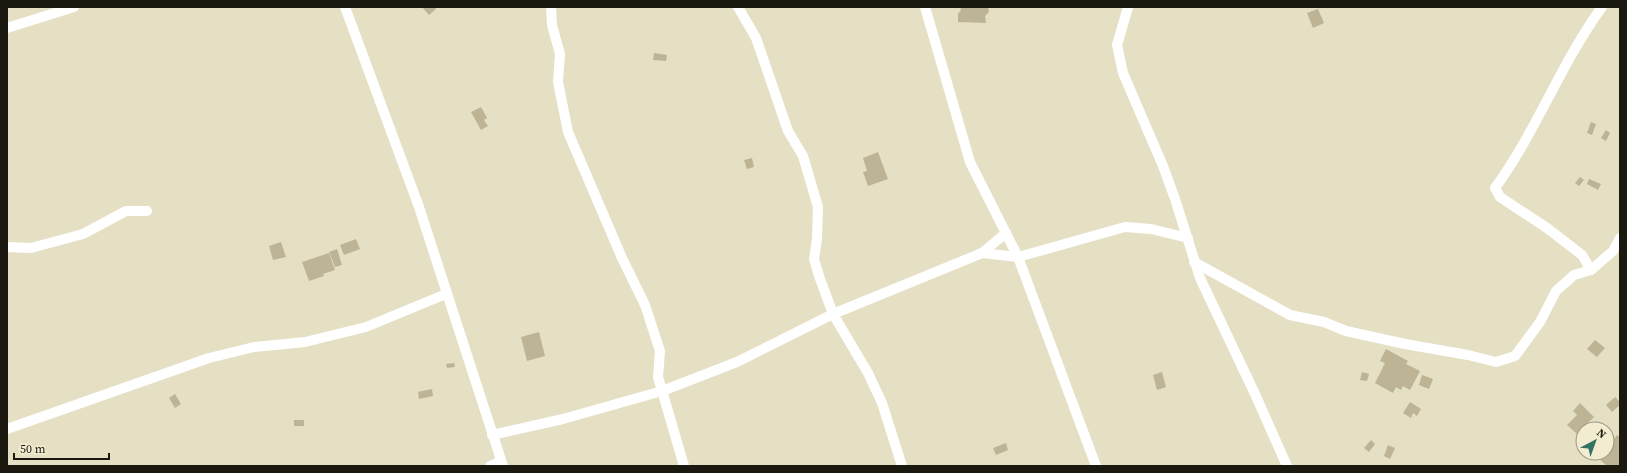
<svg xmlns="http://www.w3.org/2000/svg" width="1627" height="473" font-family="'Source Serif 4',serif">
	<rect width="100%" height="100%" fill="#e5dfc4"/>
	<g fill="#bcb494">
		<polygon points="422,7 434,7 436,9 429,15"/>
		<polygon points="960,7 988,7 989,12 985,16 986,23 958,22 958,14 961,10"/>
		<polygon points="1318,9 1324,23 1313,28 1307,13"/>
		<polygon points="654,53 667,55 666,61 653,60"/>
		<polygon points="481,107 487,118 484,120 488,126 481,130 471,112"/>
		<polygon points="1591,122 1596,124 1592,135 1587,133"/>
		<polygon points="1606,130 1610,133 1606,141 1601,138"/>
		<polygon points="878,152 888,179 868,186 863,172 867,171 863,158"/>
		<polygon points="752,158 754,167 747,169 744,160"/>
		<polygon points="1580,177 1584,180 1579,186 1575,183"/>
		<polygon points="1589,179 1601,184 1598,190 1587,184"/>
		<polygon points="356,239 360,249 344,255 340,245"/>
		<polygon points="281,242 286,257 273,260 269,246"/>
		<polygon points="337,249 342,265 335,267 329,252"/>
		<polygon points="329,253 335,270 323,274 324,276 309,281 302,262"/>
		<polygon points="539,332 545,356 527,361 521,337"/>
		<polygon points="1595,340 1605,348 1597,357 1587,349"/>
		<polygon points="1386,349 1408,361 1406,364 1420,371 1410,390 1403,386 1401,390 1396,387 1393,393 1375,383 1385,363 1380,361"/>
		<polygon points="454,363 455,367 447,368 446,364"/>
		<polygon points="1162,372 1166,387 1157,390 1153,375"/>
		<polygon points="1362,372 1369,374 1367,381 1360,380"/>
		<polygon points="1422,375 1433,379 1429,389 1419,385"/>
		<polygon points="432,389 433,396 419,399 418,392"/>
		<polygon points="175,394 181,404 175,408 169,398"/>
		<polygon points="1615,397 1620,402 1620,405 1612,412 1606,405"/>
		<polygon points="1410,402 1421,409 1417,416 1413,413 1411,418 1403,413"/>
		<polygon points="1580,403 1594,417 1577,434 1567,425 1577,415 1573,411"/>
		<rect x="294" y="420" width="10" height="6"/>
		<polygon points="1617,435 1620,437 1620,466 1607,466 1598,458 1602,453 1607,453 1607,448"/>
		<polygon points="1371,440 1375,444 1369,452 1364,448"/>
		<polygon points="1006,443 1008,450 996,455 993,448"/>
		<polygon points="1388,445 1395,448 1390,459 1384,456"/>
	</g>
	<g fill="none" stroke-linecap="round" stroke-linejoin="round">
		<g stroke="#fff" stroke-width="10">
			<polyline points="345,7 419,207 503,466"/>
			<polyline points="551,7 552,25 560,54 558,82 568,132 622,258 645,305 660,351 658,377 684,466"/>
			<polyline points="738,7 756,38 788,131 803,156 818,207 817,239 814,259 819,276 833,314 868,373 882,403 902,466"/>
			<polyline points="925,7 970,162 1018,257 1096,466"/>
			<polyline points="1128,7 1117,45 1123,73 1163,166 1175,199 1200,278 1255,394 1287,466"/>
			<polyline points="7,28 74,7"/>
			<polyline points="7,247 31,248 83,234 126,211 147,211"/>
			<polyline points="982,253 1006,233"/>
			<polyline points="1194,262 1290,315 1324,322 1346,331 1405,344 1468,355 1496,362 1515,356 1540,322 1556,291 1574,275 1591,270 1613,251 1620,238"/>
			<path d="M1591,270L1582,255L1547,228L1500,197L1495,188C1536,132 1561,63 1602,7"/>
			<polyline points="7,429 209,358 254,347 305,342 366,327 446,294"/>
			<polyline points="492,435 563,419 662,391 737,362 833,314 982,253 1018,257 1125,227 1151,229 1188,238"/>
			<polyline points="490,466 501,461"/>
		</g>
	</g>
	<rect width="1627" height="473" fill="none" stroke="#1a180f" stroke-width="16"/>
	<g transform="translate(1595 441) rotate(41)"><circle r="19" fill="#f2ecd1" stroke="#9c9783"/>
	<path d="M0-3L7 15L0 10L-7 15Z" fill="#347463"/>
	<text y="-6" font-size="11" font-weight="bold" text-anchor="middle" fill="#1a180f">N</text>
	</g>
	<path d="M14 453v6h95v-6" fill="none" stroke="#1a180f" stroke-width="2"/>
	<text x="20" y="453" font-size="12" fill="#1a180f" stroke="#f2ecd1" stroke-width="3" paint-order="stroke">50 m</text>
</svg>
